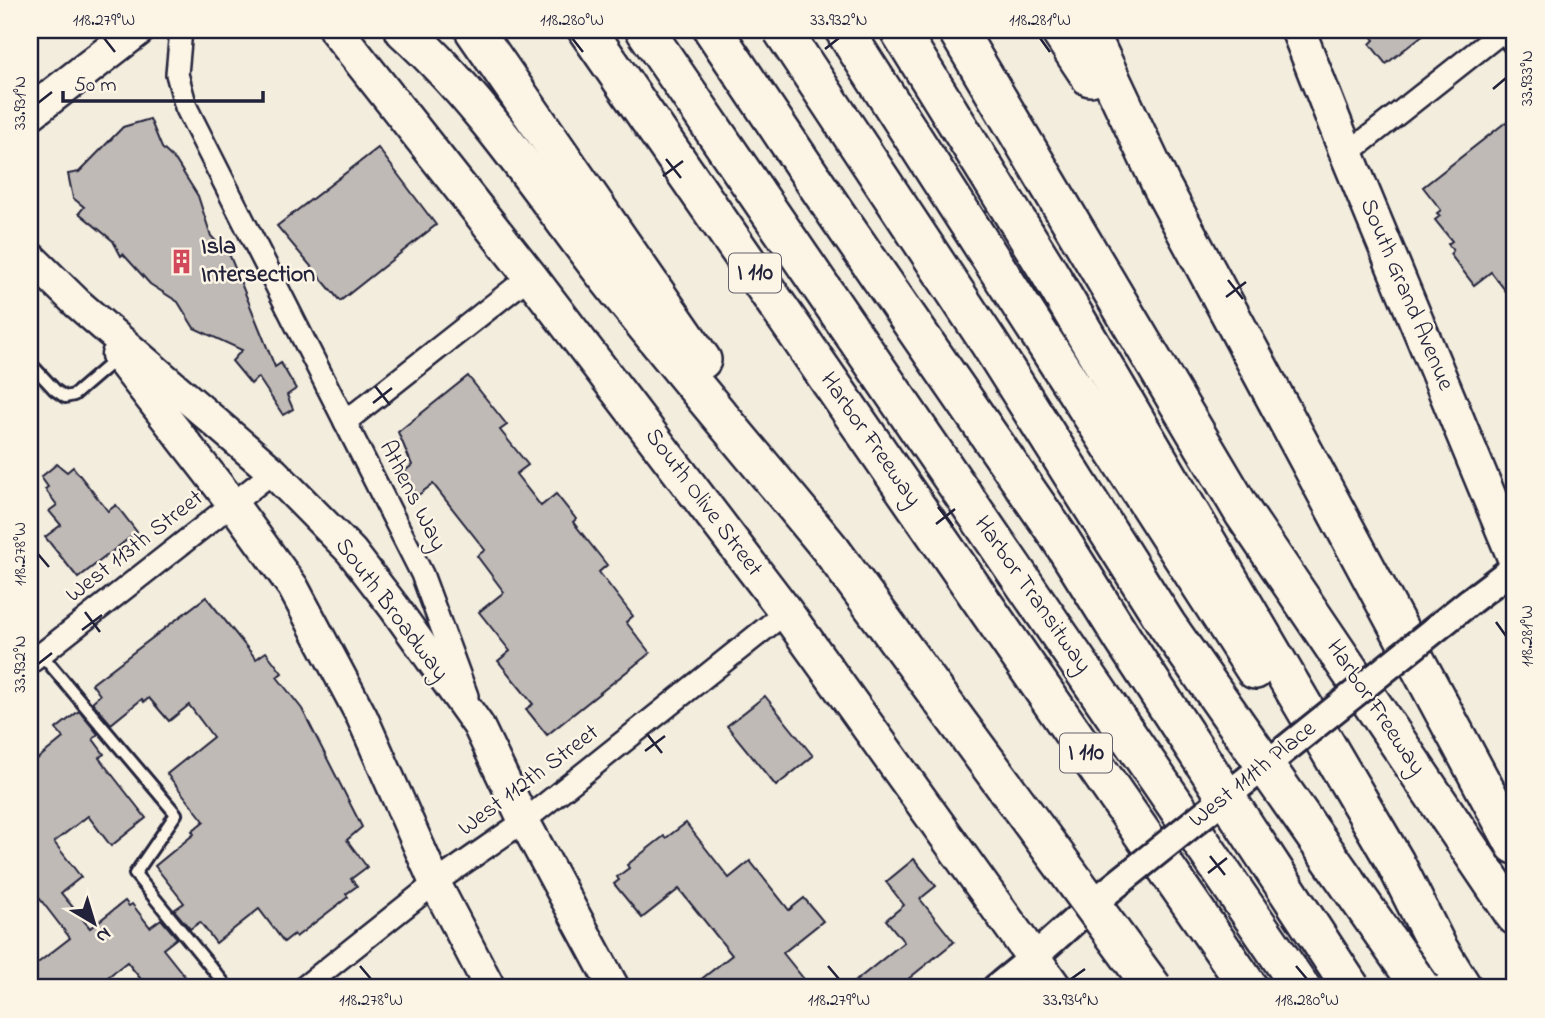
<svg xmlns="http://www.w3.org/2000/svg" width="1545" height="1018" font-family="'Indie Flower',sans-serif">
	<rect width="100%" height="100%" fill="#f3edde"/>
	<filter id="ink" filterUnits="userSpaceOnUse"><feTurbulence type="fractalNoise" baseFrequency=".0143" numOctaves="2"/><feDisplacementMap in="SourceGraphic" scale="14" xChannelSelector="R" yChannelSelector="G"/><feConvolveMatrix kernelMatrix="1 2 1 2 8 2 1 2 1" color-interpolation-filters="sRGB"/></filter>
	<g filter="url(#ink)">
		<g fill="#bfbab6" stroke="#22223b" stroke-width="2">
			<polygon points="1366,30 1429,30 1386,64 1370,44 1374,40"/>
			<polygon points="150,119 162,148 176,161 198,196 211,236 230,256 275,367 281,363 296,389 287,395 293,409 283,415 258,377 251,384 232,361 242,350 194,328 178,302 150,284 123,254 121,256 113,241 79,213 84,207 73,198 68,174 79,172 123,127"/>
			<polygon points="1506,122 1515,135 1515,303 1491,272 1474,285 1450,254 1453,251 1448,244 1452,241 1435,220 1440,216 1437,213 1441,210 1423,187"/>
			<polygon points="378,148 436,225 340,301 277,226"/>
			<polygon points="468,376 507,425 500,430 528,465 516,474 541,506 556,494 576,519 573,522 607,565 599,572 633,616 626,622 650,653 547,735 526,709 533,704 498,661 510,651 479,612 504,592 477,556 485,550 433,484 417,496 405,471 412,465 398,432"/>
			<polygon points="57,464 67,472 73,467 108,511 116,505 137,532 78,578 45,537 61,525 49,511 57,505 45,489 48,487 41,477"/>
			<polygon points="206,597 256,659 266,652 282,673 277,677 302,709 362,827 347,840 367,867 351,879 357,886 346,894 348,897 296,937 294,934 284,942 259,909 216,943 200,922 190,929 174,910 184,903 155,866 194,834 192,831 204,821 167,774 213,737 189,705 169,721 149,698 144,702 142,699 111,724 92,702 100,695 92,684"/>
			<polygon points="765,696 813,756 776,786 727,726"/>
			<polygon points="79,711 98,734 93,739 104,754 99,758 146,818 111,846 88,816 54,842 81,877 61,893 90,928 125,901 129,906 132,904 150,927 161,919 177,938 163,949 194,988 148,988 127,962 94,988 30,988 30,969 70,938 30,886 30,765 63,738 56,729"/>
			<polygon points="686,823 729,878 750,861 789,910 804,898 823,921 783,953 811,988 690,988 732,955 679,889 642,918 614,884 619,880 617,877 629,868 627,865 664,836 666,838"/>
			<polygon points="914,859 936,886 920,899 954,942 897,988 847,988 904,942 886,920 904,905 886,882"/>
		</g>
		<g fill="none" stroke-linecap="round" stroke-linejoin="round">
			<defs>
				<g id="service">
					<polyline points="1497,31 1515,54"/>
					<polyline points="30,363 55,390 65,397 74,395 118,357"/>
					<polyline points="41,654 176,814 135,874 228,988"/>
				</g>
				<g id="minor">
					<polyline points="181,30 177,74 186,107 422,574 467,696"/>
					<polyline points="1347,154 1504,30"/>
					<polyline points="345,422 530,276"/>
					<polyline points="30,663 273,472"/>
					<polyline points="303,988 435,883 524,821 786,612"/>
				</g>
				<g id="tertiary">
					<polyline points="1469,602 1515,567"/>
					<polyline points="996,988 1034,957 1102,896"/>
				</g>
				<g id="secondary">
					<polyline points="30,257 77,303 273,472 351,551 394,607 478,725 524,821 614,988"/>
					<polyline points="117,355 232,503 293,587 362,717 435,883 490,988"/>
				</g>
				<g id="primary">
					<polyline points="336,30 530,276 786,612 1055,988"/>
					<polyline points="1298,30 1347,154 1515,559"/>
					<polyline points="30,113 137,30"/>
				</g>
				<g id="motorway">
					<path d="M404,30C482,101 539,189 603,272C677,367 756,458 832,551"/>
					<polyline points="474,30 702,360"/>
					<polyline points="587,30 1249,988"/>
					<polyline points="645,30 1301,988"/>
					<polyline points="713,30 835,212 1059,537"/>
					<polyline points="844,30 1255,670"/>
					<polyline points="899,30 1047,269 1395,862 1437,946 1463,988"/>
					<polyline points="957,30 1244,514 1515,916"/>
					<polyline points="1059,30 1090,77"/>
					<polyline points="1088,30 1162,187 1515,845"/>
				</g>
			</defs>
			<use href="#service" stroke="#22223b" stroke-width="16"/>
			<use href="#minor" stroke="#22223b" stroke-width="26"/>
			<use href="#tertiary" stroke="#22223b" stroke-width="32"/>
			<use href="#secondary" stroke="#22223b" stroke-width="35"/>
			<use href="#primary" stroke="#22223b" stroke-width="38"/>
			<use href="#motorway" stroke="#22223b" stroke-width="42"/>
			<use href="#service" stroke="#fcf5e5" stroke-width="10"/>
			<use href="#minor" stroke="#fcf5e5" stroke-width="21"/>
			<use href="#tertiary" stroke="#fcf5e5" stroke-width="26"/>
			<use href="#secondary" stroke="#fcf5e5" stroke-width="30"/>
			<use href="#primary" stroke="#fcf5e5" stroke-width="33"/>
			<use href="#motorway" stroke="#fcf5e5" stroke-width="37"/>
			<defs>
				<polyline id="tertiary-bridge" points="1102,896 1469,602"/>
				<g id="motorway-bridge">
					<polyline points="782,30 989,343 1167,625 1421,988"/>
					<polyline points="1059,537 1123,639 1351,988"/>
					<polyline points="832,551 1153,988"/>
				</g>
			</defs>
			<use href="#tertiary-bridge" stroke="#22223b" stroke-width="32" stroke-linecap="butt"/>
			<use href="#motorway-bridge" stroke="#22223b" stroke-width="42" stroke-linecap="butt"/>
			<use href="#tertiary-bridge" stroke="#fcf5e5" stroke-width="26"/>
			<use href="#motorway-bridge" stroke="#fcf5e5" stroke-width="37"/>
		</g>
	</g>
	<path fill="none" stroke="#22223b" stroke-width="2.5" d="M104,38L115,52M572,38L583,52M1040,38L1050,52M825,49L839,38M1493,89L1506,78M38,103L52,92M666,159L681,178M663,176L683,161M1228,280L1243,299M1226,297L1246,282M375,386L390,405M373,403L392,388M938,507L953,526M936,524L955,509M38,554L49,567M85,612L100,632M1496,622L1506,636M82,630L102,615M38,664L52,653M647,734L662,753M645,751L665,736M1210,856L1225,875M1208,873L1227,858M360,966L371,979M828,966L839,979M1296,966L1307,979M1071,979L1085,969"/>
	<defs>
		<symbol id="building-bare" viewBox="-9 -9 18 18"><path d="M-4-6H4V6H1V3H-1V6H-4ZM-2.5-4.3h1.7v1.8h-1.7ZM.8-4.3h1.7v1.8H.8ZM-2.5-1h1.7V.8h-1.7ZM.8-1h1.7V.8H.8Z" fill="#d1495b" stroke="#fcf5e5" stroke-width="2.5" paint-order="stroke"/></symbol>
	</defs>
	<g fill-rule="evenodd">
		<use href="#building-bare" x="164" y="244" width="35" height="35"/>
	</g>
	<g text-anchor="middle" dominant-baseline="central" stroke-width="5" stroke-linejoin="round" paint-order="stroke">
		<g fill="#fcf5e5" stroke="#63616e" stroke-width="2">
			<rect x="729" y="253.5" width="52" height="39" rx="5"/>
			<rect x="1060" y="733.5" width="52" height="39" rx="5"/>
		</g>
		<g font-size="23" font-weight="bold" fill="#22223b">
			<text x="755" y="273">I 110</text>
			<text x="1086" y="753">I 110</text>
		</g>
		<g font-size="24" font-weight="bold" fill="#22223b" stroke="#fcf5e5" text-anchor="start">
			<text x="201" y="247">Isla<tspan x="201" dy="28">Intersection</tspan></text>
		</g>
		<g font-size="24" fill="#22223b" stroke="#fcf5e5">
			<text transform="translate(1406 295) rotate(67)">South Grand Avenue</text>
			<text transform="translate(870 440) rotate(55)">Harbor Freeway</text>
			<text transform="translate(412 496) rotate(63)">Athens Way</text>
			<text transform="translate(703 503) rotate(53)">South Olive Street</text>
			<text transform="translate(135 547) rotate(-38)">West 113th Street</text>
			<text transform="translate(1032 595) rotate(55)">Harbor Transitway</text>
			<text transform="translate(391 610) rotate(53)">South Broadway</text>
			<text transform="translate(1375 708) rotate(56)">Harbor Freeway</text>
			<text transform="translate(1253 775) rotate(-39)">West 111th Place</text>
			<text transform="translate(529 781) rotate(-37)">West 112th Street</text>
		</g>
	</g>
	<rect width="1545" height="1018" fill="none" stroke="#fcf5e5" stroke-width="77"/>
	<g transform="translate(94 923) rotate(142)" stroke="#fcf5e5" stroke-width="5" paint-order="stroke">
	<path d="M0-5L12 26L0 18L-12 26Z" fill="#22223b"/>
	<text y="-10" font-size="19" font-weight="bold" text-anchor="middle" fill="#22223b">N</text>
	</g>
	<path d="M63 91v10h200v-10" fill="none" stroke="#22223b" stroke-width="3.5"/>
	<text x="74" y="91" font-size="21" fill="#22223b" stroke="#fcf5e5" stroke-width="5" paint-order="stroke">50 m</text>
	<rect x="38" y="38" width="1468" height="941" fill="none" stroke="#22223b" stroke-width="2.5"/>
	<g font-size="18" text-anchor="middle" fill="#22223b">
		<text x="104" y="25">118.279°W</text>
		<text x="572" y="25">118.280°W</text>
		<text x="839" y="25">33.932°N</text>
		<text x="1040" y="25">118.281°W</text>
		<text transform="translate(1526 78) rotate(-90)" y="6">33.933°N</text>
		<text transform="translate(19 103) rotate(-90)" y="6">33.931°N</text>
		<text transform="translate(19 554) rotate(-90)" y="6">118.278°W</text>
		<text transform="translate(1526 636) rotate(-90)" y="6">118.281°W</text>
		<text transform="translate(19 664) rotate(-90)" y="6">33.932°N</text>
		<text x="371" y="1005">118.278°W</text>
		<text x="839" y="1005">118.279°W</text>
		<text x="1071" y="1005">33.934°N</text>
		<text x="1307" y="1005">118.280°W</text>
	</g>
</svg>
